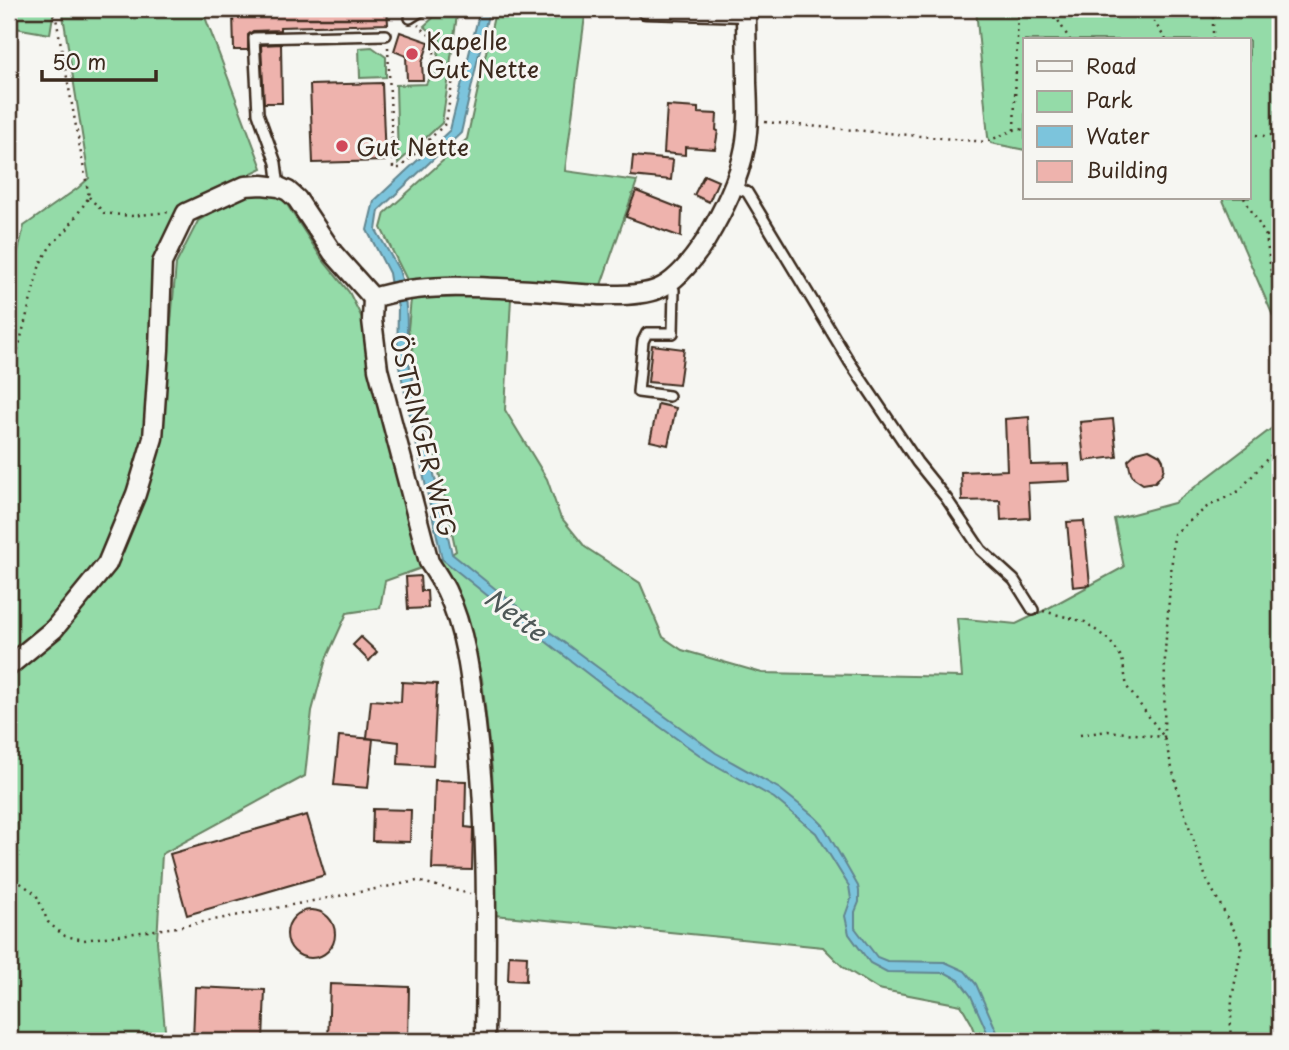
<svg xmlns="http://www.w3.org/2000/svg" width="1289" height="1050" font-family="'Playpen Sans',sans-serif">
	<rect width="100%" height="100%" fill="#f6f6f2"/>
	<filter id="ink" filterUnits="userSpaceOnUse"><feTurbulence type="fractalNoise" baseFrequency=".0143" numOctaves="2"/><feDisplacementMap in="SourceGraphic" scale="14" xChannelSelector="R" yChannelSelector="G"/><feConvolveMatrix kernelMatrix="1 2 1 2 8 2 1 2 1" color-interpolation-filters="sRGB"/></filter>
	<g filter="url(#ink)">
		<g fill="#94dba8" stroke="#688263" stroke-width="2">
			<polygon points="9,9 54,9 50,34 9,27"/>
			<polygon points="62,9 202,9 262,168 180,208 153,260 145,436 129,492 100,563 48,625 9,657 9,290 24,226 78,188 89,178"/>
			<polygon points="976,9 1280,9 1280,332 1222,198 1249,198 1249,40 1025,40 1025,150 991,143 988,137"/>
			<polygon points="457,15 450,65 437,63 440,39 424,26 434,17"/>
			<polygon points="494,16 585,16 565,171 637,181 601,285 490,280 407,280 381,228 385,213 467,139"/>
			<polygon points="372,47 386,57 386,77 360,78 359,48"/>
			<polygon points="432,72 449,76 442,123 398,163 396,85 426,84"/>
			<polygon points="260,194 276,196 284,200 322,259 349,292 363,320 373,367 424,567 385,581 380,608 347,613 326,659 312,711 305,776 162,854 157,941 166,1041 9,1041 9,676 62,632 161,441 176,264 198,221 242,195"/>
			<polygon points="487,296 511,298 505,410 547,479 560,516 585,547 640,583 663,637 682,650 762,673 962,677 957,618 1016,624 1043,611 1124,567 1114,519 1174,503 1280,422 1280,1041 979,1041 972,1024 961,1005 878,989 843,967 823,947 494,915 496,853 492,770 482,679 467,618 433,561 447,557 456,551 408,329 411,299"/>
		</g>
		<g fill="#7cc4dc" stroke="#628690" stroke-width="2">
			<polygon points="480,10 489,10 461,133 379,210 376,230 399,270 403,283 391,286 389,273 367,230 374,201 450,130"/>
			<path d="M404,296C409,313 406,335 407,354L452,554L543,627L634,694L716,753L780,789L815,817L823,825L858,886L859,891V902L855,912V928L877,957L887,961L945,962L965,971L976,984L1001,1041H991L971,996L959,980L946,973L887,972L870,963L849,934L845,916L851,899L849,886L816,833L774,798L708,761L614,694L519,621L442,559L397,357L398,307L395,297Z"/>
		</g>
		<g fill="#eeb3ad" stroke="#3b2a1e" stroke-width="2">
			<polygon points="264,9 387,9 388,24 280,27 280,30 253,31 248,35 248,50 234,50 233,13 264,12"/>
			<polygon points="400,32 429,42 422,63 423,80 407,80 406,56 394,51"/>
			<polygon points="281,44 282,103 264,103 261,45"/>
			<polygon points="382,83 385,161 313,163 310,85"/>
			<polygon points="667,106 698,108 698,113 717,114 716,130 718,131 715,149 685,147 685,155 664,153"/>
			<polygon points="633,156 673,160 671,180 631,176"/>
			<polygon points="704,175 718,181 709,202 694,195"/>
			<polygon points="636,191 682,209 681,237 626,217"/>
			<polygon points="652,345 684,349 679,385 648,382"/>
			<polygon points="658,404 676,408 668,445 650,441"/>
			<polygon points="1029,417 1031,465 1069,464 1070,481 1028,483 1030,518 1001,520 1000,500 962,501 961,472 1007,470 1005,419"/>
			<polygon points="1113,419 1117,457 1084,461 1080,422"/>
			<polygon points="1149,449 1160,455 1163,460 1164,468 1162,474 1155,482 1143,484 1134,478 1131,473 1128,460 1137,452"/>
			<polygon points="1084,521 1090,585 1073,587 1067,522"/>
			<polygon points="420,576 421,591 427,591 428,608 408,609 406,577"/>
			<polygon points="361,637 377,652 369,661 353,645"/>
			<polygon points="402,682 437,684 433,766 398,764 399,742 367,738 371,700 401,702"/>
			<polygon points="339,736 373,739 368,788 334,785"/>
			<polygon points="435,780 466,781 465,827 473,828 472,870 432,869"/>
			<polygon points="373,809 411,810 410,842 372,841"/>
			<polygon points="307,815 325,875 187,915 170,854"/>
			<circle cx="311" cy="934" r="24"/>
			<polygon points="509,955 527,956 526,981 508,980"/>
			<polygon points="330,984 409,987 408,1041 328,1041"/>
			<polygon points="195,987 265,990 263,1041 193,1041"/>
		</g>
		<g fill="none" stroke-linecap="round" stroke-linejoin="round">
			<defs>
				<g id="service">
					<polyline points="410,18 424,9"/>
					<polyline points="279,187 276,163 258,113 254,38 386,35"/>
					<polyline points="733,187 747,192 849,361 917,462 946,498 981,550 1014,580 1033,610"/>
					<polyline points="668,283 674,290 673,333 647,333 643,341 638,392 669,396"/>
				</g>
				<g id="minor">
					<polyline points="646,9 746,12"/>
					<path d="M373,298L372,320L378,369L429,562C435,571 441,580 446,590C466,631 471,680 476,725C489,830 486,936 485,1041"/>
					<path d="M373,298C421,282 481,287 531,290C564,292 629,301 658,289C677,281 695,257 706,240C723,211 739,180 745,147C749,126 748,105 747,83C747,58 746,34 746,9"/>
					<polyline points="9,666 54,629 107,564 136,494 153,438 159,350 162,263 186,213 245,186 262,185 279,187 288,191 297,199 333,253 373,298"/>
				</g>
			</defs>
			<use href="#service" stroke="#3b2a1e" stroke-width="14"/>
			<use href="#minor" stroke="#3b2a1e" stroke-width="23"/>
			<g stroke="#3b2a1e" stroke-width="2.5" stroke-dasharray="2 5" stroke-linecap="butt">
				<polyline points="1051,9 1070,40"/>
				<polyline points="1146,9 1166,40"/>
				<polyline points="1213,40 1213,9"/>
				<polyline points="388,47 393,168 400,168 446,123 454,72 433,68 435,40 418,25"/>
				<polyline points="765,122 986,142 1014,130 1025,129"/>
				<polyline points="1014,130 1018,9"/>
				<polyline points="1249,134 1264,136 1280,134"/>
				<polyline points="89,197 104,213 131,216 169,212"/>
				<polyline points="1244,198 1266,236 1272,278 1280,296"/>
				<polyline points="1266,236 1280,235"/>
				<polyline points="9,384 40,264 51,245 66,231 89,197 56,18 47,9"/>
				<polyline points="1043,611 1085,622 1109,640 1122,658 1127,687 1164,737 1180,799 1206,878 1242,945 1232,998 1230,1041"/>
				<polyline points="1080,735 1108,731 1164,737 1165,651 1174,534 1207,507 1239,491 1267,459 1280,447"/>
				<polyline points="9,875 36,894 48,922 57,930 65,936 84,940 177,927 417,881 470,894"/>
			</g>
			<use href="#service" stroke="#f6f6f2" stroke-width="9"/>
			<use href="#minor" stroke="#f6f6f2" stroke-width="18"/>
		</g>
	</g>
	<g fill="#d1495b" stroke="#f6f6f2" stroke-width="2.5">
		<circle cx="412" cy="54" r="7"/>
		<circle cx="342" cy="146" r="7"/>
	</g>
	<g text-anchor="middle" dominant-baseline="central" stroke-width="6" stroke-linejoin="round" paint-order="stroke">
		<g font-size="24" fill="#3b2a1e" stroke="#f6f6f2" text-anchor="start">
			<text x="426" y="40">Kapelle<tspan x="426" dy="28">Gut Nette</tspan></text>
			<text x="356" y="146">Gut Nette</text>
		</g>
		<g font-size="24" fill="#3b2a1e" stroke="#f6f6f2">
			<text transform="translate(424 435) rotate(76)">ÖSTRINGER WEG</text>
		</g>
		<g font-size="26" font-style="italic" fill="#4e5857" stroke="#f6f6f2">
			<text transform="translate(516 614) rotate(37)">Nette</text>
		</g>
	</g>
	<rect width="1289" height="1050" fill="none" stroke="#f6f6f2" stroke-width="35"/>
	<rect x="18" y="18" width="1254" height="1015" fill="none" stroke="#3b2a1e" stroke-width="2.5" filter="url(#ink)"/>
	<rect x="1023" y="38" width="228" height="161" fill="#f6f6f2" stroke="#aba49d" stroke-width="2"/>
	<rect x="1037" y="61" width="35" height="10" fill="#f6f6f2" stroke="#aba49d" stroke-width="2"/>
	<text x="1086" y="74" font-size="21" fill="#3b2a1e">Road</text>
	<rect x="1037" y="91" width="35" height="21" fill="#94dba8" stroke="#aba49d" stroke-width="2"/>
	<text x="1086" y="108" font-size="21" fill="#3b2a1e">Park</text>
	<rect x="1037" y="126" width="35" height="21" fill="#7cc4dc" stroke="#aba49d" stroke-width="2"/>
	<text x="1086" y="144" font-size="21" fill="#3b2a1e">Water</text>
	<rect x="1037" y="161" width="35" height="21" fill="#eeb3ad" stroke="#aba49d" stroke-width="2"/>
	<text x="1086" y="178" font-size="21" fill="#3b2a1e">Building</text>
	<path d="M42 70v10h114v-10" fill="none" stroke="#3b2a1e" stroke-width="3.5"/>
	<text x="52" y="70" font-size="21" fill="#3b2a1e" stroke="#f6f6f2" stroke-width="5" paint-order="stroke">50 m</text>
</svg>
